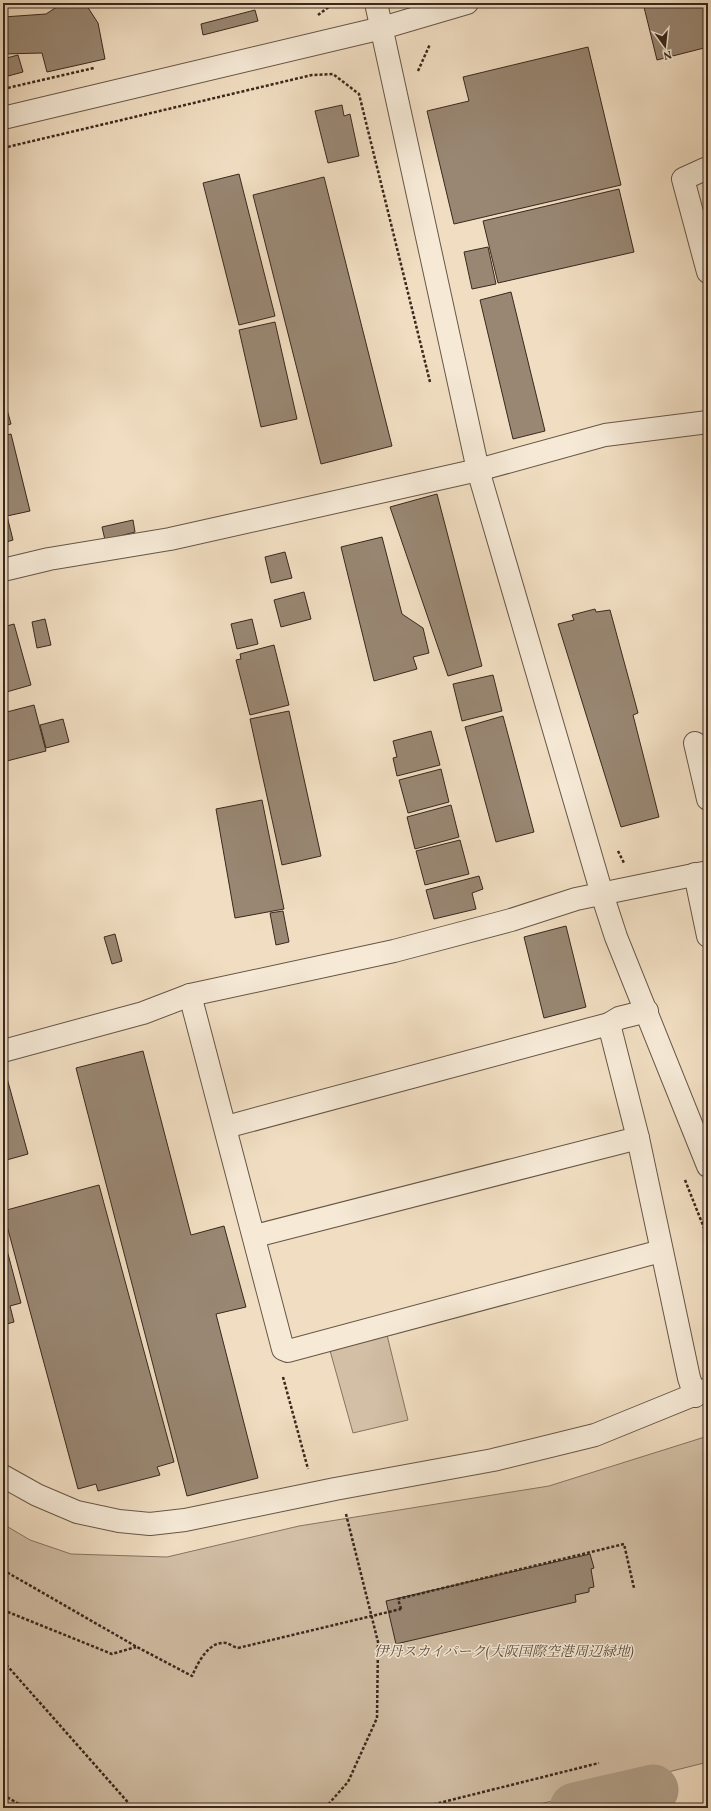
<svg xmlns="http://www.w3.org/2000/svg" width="711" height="1811" font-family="Vollkorn,'Noto Serif JP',serif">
	<rect width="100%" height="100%" fill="#f1dec2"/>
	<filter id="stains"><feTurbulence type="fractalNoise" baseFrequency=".005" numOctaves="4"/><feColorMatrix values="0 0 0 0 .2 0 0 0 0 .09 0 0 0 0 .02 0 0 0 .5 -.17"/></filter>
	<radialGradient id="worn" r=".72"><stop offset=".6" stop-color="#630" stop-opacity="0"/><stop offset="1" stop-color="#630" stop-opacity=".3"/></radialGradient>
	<g fill="#d2bfa6" stroke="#867462">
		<polygon points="386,1331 408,1420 353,1433 329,1347"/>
		<polygon points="708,1436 708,1762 524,1808 3,1808 3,1524 30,1540 71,1554 167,1557 299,1526 549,1486"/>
	</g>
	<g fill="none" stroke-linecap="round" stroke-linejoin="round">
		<polyline stroke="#b2a08a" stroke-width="51" points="575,1808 653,1790"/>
	</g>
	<g fill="#998773" stroke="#39281e">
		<polygon points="63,3 85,3 98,23 105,59 47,72 42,53 3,54 3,17 46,14"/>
		<polygon points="643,3 708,3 708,47 657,60"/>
		<polygon points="255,10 258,21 203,35 201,24"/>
		<polygon points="588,47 621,185 454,224 427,111 469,101 463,77"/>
		<polygon points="18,55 23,72 8,76 3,59"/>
		<polygon points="342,105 344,116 350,114 359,156 328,163 315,111"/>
		<polygon points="239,174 275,316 239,325 203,183"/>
		<polygon points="324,177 392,446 321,464 253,195"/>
		<polygon points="619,189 634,252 498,283 483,221"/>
		<polygon points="488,247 496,284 472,289 464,252"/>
		<polygon points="511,292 545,431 513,439 480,300"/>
		<polygon points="275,322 297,419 261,427 239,330"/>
		<polygon points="3,395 11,424 3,426"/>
		<polygon points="11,434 30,511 7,516 13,540 3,543 3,436"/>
		<polygon points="437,494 482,666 448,676 390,507"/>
		<polygon points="133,520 135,532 105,540 102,527"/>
		<polygon points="382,537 402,614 423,628 429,653 413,657 417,669 374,681 341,547"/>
		<polygon points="285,552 292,578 271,583 265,557"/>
		<polygon points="304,592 311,619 281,627 274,600"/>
		<polygon points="595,609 596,612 610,610 638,713 633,715 659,817 621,827 558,624 574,620 572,615"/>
		<polygon points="45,619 51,645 37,648 32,622"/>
		<polygon points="252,619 258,644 237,649 231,624"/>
		<polygon points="14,624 31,685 3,693 3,627"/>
		<polygon points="274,645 289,705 250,715 236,660 241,659 240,654"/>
		<polygon points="493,675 502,711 462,721 453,684"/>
		<polygon points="34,705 46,751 3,762 3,713"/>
		<polygon points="289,711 321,856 282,865 250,719"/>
		<polygon points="503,716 534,832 496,842 465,727"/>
		<polygon points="63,719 69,742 46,748 40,725"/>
		<polygon points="431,731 440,765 397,776 393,758 397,757 393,741"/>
		<polygon points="441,769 449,802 408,813 399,780"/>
		<polygon points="262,800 284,909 235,918 216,809"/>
		<polygon points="451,805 459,837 415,849 407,817"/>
		<polygon points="460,840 469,874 425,885 416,851"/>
		<polygon points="479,876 483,889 472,893 476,909 434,919 426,890"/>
		<polygon points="283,911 289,942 276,945 270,913"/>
		<polygon points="566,926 586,1007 544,1018 524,937"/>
		<polygon points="115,934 122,961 112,964 104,937"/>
		<polygon points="143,1051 191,1235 224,1226 246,1307 216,1314 258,1478 187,1496 76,1068"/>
		<polygon points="5,1071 28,1154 3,1161 3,1072"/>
		<polygon points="99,1185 174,1462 157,1467 160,1475 98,1491 96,1484 78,1489 3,1211"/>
		<polygon points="3,1235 21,1303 10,1306 14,1322 3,1325"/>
		<polygon points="590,1554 594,1568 591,1569 594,1587 589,1588 589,1592 575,1595 576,1602 396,1644 386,1601"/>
	</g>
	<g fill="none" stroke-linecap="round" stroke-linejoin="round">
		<defs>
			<g id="minor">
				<polyline points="376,3 478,470 602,894 616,937 708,1166"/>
				<polyline points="3,118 382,28 467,3"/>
				<polyline points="705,169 683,179 708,272"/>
				<polyline points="3,570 49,559 170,539 478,470 605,435 708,422"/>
				<polyline points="695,743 708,799"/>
				<polyline points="695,874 708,936"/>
				<polyline points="190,995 283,1349 288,1351 661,1251"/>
				<polyline points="609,1024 638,1138 689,1378 695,1396"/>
				<polyline points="3,1051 143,1013 190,995 394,951 511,920 576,899 708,872"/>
				<polyline points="226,1127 609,1024 619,1018 647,1011"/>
				<polyline points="255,1236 638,1138"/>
				<polyline points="3,1476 37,1495 77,1512 119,1521 150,1524 185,1520 335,1489 493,1460 595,1435 708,1389"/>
			</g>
		</defs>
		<use href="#minor" stroke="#675647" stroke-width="24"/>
		<g stroke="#39281e" stroke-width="2.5" stroke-dasharray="3 2" stroke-linecap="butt">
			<polyline points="318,15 334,3"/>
			<polyline points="418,71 430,44"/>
			<polyline points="3,89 94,68"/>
			<polyline points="3,148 312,75 333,74 359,94 430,382"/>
			<polyline points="618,851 624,863"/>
			<polyline points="685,1180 708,1238"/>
			<polyline points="283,1377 308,1469"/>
			<path d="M3,1570L137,1647L192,1676C198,1663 208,1641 226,1643C230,1644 234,1647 238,1648"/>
			<polyline points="401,1609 398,1599 624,1544 634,1588"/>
			<polyline points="3,1610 112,1654 136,1647"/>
			<polyline points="3,1661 133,1808"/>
			<polyline points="3,1795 26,1808"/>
			<polyline points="325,1808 348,1782 377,1718 378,1642 346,1514"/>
			<polyline points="419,1808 599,1763"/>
		</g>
		<use href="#minor" stroke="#f6ead7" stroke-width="22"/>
		<polyline stroke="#39281e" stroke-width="2.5" stroke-dasharray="3 2" stroke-linecap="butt" points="238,1648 401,1609"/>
	</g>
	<g text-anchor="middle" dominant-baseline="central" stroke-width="3" stroke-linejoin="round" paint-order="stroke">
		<g font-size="14" font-style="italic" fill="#5f4e40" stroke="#f6ead7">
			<text x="504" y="1652">伊丹スカイパーク(大阪国際空港周辺緑地)</text>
		</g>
	</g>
	<rect width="711" height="1811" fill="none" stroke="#f1dec2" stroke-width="16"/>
	<rect x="4" y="4" width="703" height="1803" fill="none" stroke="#39281e" stroke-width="2"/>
	<rect x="8" y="8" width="695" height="1795" fill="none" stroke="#39281e"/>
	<g transform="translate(665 46) rotate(165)" stroke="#f6ead7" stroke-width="3" paint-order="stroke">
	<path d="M0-3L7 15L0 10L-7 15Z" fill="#39281e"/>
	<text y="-6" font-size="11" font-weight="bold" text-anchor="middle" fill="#39281e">N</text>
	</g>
	<rect width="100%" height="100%" filter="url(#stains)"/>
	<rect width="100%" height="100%" fill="url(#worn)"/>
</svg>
